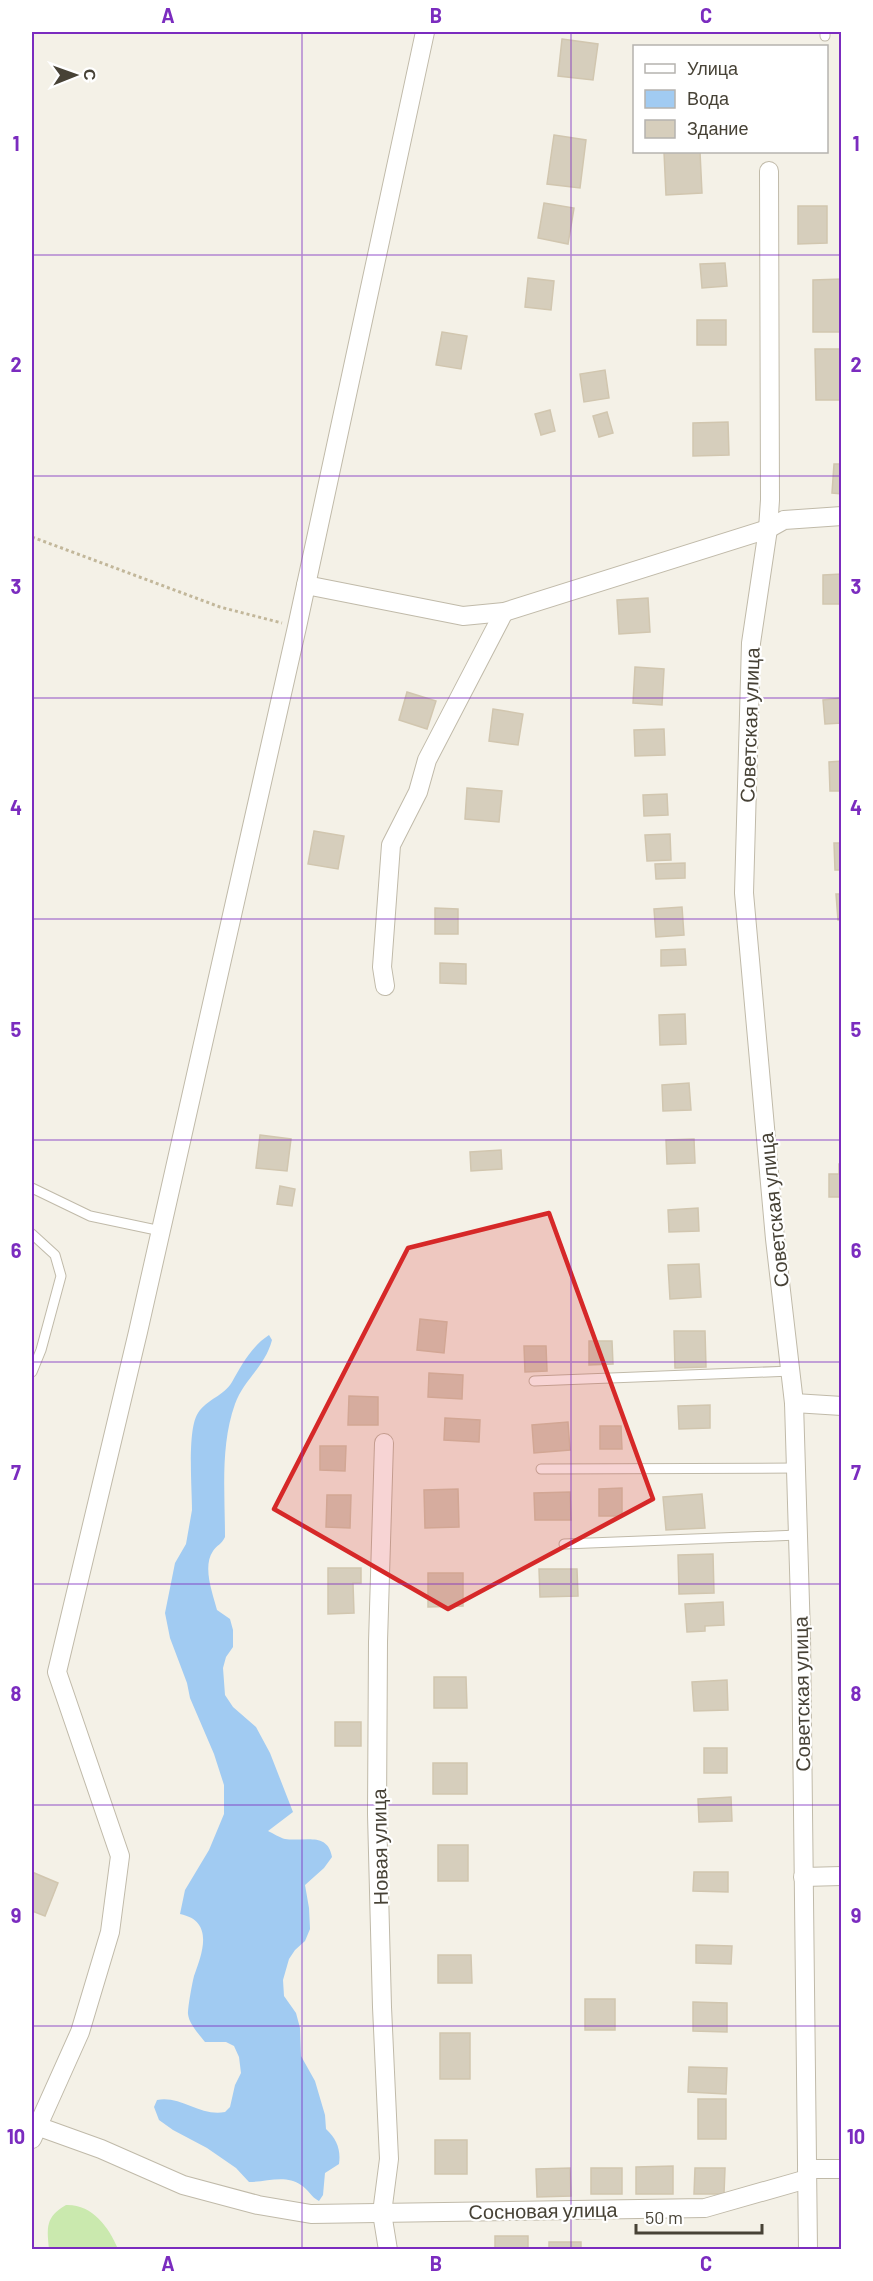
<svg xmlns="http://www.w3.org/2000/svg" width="873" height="2281" font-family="Barlow,sans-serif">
	<rect width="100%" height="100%" fill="#f4f1e7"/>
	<path fill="#cae9ae" d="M66,2205C92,2204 109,2227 118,2249H49C47,2228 45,2217 66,2205Z"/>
	<path fill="#a1cbf2" d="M269,1335L272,1340C265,1367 244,1379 235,1404C220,1446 225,1493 225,1537C222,1544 217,1545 213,1551C202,1567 213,1594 217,1610L230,1619L233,1630V1647L226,1657L223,1668L225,1695L233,1707L256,1727L270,1753L293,1812L268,1831C273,1833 280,1838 285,1839C303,1842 328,1831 332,1857L324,1868L305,1885L309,1908L310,1929L305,1941L295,1950L289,1959L283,1980L284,1996L296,2013L300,2028L301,2056L315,2081L325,2115L326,2129C337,2139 341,2150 339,2164L325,2173L323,2195L319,2201C311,2197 308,2189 301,2185C286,2174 266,2182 249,2182L236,2168L207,2148L173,2130L159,2120L154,2107L157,2100C180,2095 201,2117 225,2112L230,2107L235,2085L241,2073L239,2057L234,2046L226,2042H205C199,2034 189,2024 188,2014C188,2006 192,1984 194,1976C202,1954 215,1921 180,1914L185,1890L209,1850L224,1814V1785L214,1754L190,1698L187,1683L170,1638L165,1613L175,1563L186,1544L192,1510C192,1488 187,1429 198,1413C207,1399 224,1396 232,1382C242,1364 252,1346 269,1335Z"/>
	<g fill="#d6cebc" stroke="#d1c6af" stroke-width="1.5">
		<polygon points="562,39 598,44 593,80 558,76"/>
		<polygon points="554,135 586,140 580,188 547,184"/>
		<polygon points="664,152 700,152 702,193 666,195"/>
		<polygon points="544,203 574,208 568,244 538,238"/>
		<polygon points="798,206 827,206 827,243 798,244"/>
		<polygon points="725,263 727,286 702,288 700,264"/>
		<polygon points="528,278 554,281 551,310 525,307"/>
		<polygon points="842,279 842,332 813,332 813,280"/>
		<rect x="697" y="320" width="29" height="25"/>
		<polygon points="442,332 467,336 461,369 436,365"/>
		<polygon points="815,349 842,349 842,400 816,400"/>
		<polygon points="605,370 609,398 584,402 580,374"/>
		<polygon points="550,410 555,431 541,435 535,414"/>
		<polygon points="607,412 613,433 599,437 593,416"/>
		<polygon points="728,422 729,455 693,456 693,423"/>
		<polygon points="834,464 842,464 842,494 832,493"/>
		<polygon points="842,574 842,604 823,604 823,575"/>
		<polygon points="648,598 650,632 619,634 617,600"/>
		<polygon points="635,667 664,669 662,705 633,703"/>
		<polygon points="407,692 436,701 427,729 399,720"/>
		<polygon points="842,698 842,723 825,724 823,700"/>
		<polygon points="493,709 523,714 518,745 489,741"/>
		<polygon points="664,729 665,755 635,756 634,730"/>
		<polygon points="842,761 842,791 830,791 829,762"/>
		<polygon points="467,788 502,791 499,822 465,819"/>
		<polygon points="667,794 668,815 644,816 643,795"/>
		<polygon points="314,831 344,836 338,869 308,864"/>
		<polygon points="670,834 671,860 647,861 645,835"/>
		<polygon points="834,843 842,843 842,870 835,870"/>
		<polygon points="685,863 685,878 656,879 655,864"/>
		<polygon points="836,894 842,894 842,920 838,920"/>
		<polygon points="682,907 684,935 656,937 654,909"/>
		<polygon points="435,908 458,909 458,934 435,934"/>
		<polygon points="685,949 686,965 661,966 661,950"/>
		<polygon points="440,963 466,964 466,984 440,983"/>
		<polygon points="685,1014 686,1044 660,1045 659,1015"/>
		<polygon points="689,1083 691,1110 663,1111 662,1085"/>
		<polygon points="260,1135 291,1139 287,1171 256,1168"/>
		<polygon points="694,1139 695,1163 667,1164 666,1140"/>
		<polygon points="501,1150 502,1169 471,1171 470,1152"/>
		<polygon points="839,1164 842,1164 842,1197 829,1197 829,1174 839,1174"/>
		<polygon points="280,1186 295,1189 292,1206 277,1204"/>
		<polygon points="698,1208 699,1231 669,1232 668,1210"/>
		<polygon points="699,1264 701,1297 670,1299 668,1265"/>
		<polygon points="420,1319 447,1322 444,1353 417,1350"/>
		<polygon points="674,1331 705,1331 706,1367 675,1368"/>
		<polygon points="589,1341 612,1341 613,1364 589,1365"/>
		<polygon points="524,1346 546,1346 547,1371 525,1372"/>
		<polygon points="429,1373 463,1375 462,1399 428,1397"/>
		<polygon points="349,1396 378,1397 378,1425 348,1425"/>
		<polygon points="710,1405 710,1428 679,1429 678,1406"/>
		<polygon points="445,1418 480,1420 479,1442 444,1440"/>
		<polygon points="568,1422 570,1450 534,1453 532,1425"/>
		<polygon points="600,1426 621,1426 622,1449 600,1449"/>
		<polygon points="320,1446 346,1446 345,1471 320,1470"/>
		<polygon points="622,1488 622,1516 599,1516 599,1489"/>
		<polygon points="458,1489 459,1527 425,1528 424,1490"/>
		<polygon points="570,1492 571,1520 535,1520 534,1493"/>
		<polygon points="702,1494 705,1528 666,1530 663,1497"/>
		<polygon points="327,1495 351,1495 350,1528 326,1527"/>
		<polygon points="713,1554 714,1593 679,1594 678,1555"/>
		<polygon points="328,1568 361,1568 361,1583 353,1583 354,1613 328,1614"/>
		<polygon points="539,1569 577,1569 578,1596 540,1597"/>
		<polygon points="428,1573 463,1573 463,1606 428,1607"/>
		<polygon points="723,1602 724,1625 705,1626 705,1631 687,1632 685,1604"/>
		<polygon points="434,1677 466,1677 467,1708 434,1708"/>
		<polygon points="727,1680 728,1710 694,1711 692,1682"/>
		<rect x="335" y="1722" width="26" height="24"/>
		<rect x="704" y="1748" width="23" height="25"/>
		<rect x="433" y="1763" width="34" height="31"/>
		<polygon points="731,1797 732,1821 699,1822 698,1799"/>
		<rect x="438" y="1845" width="30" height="36"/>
		<polygon points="32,1872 58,1883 45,1916 32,1911"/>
		<polygon points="694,1872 728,1872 728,1892 693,1891"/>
		<polygon points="696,1945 732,1946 731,1964 696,1963"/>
		<polygon points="438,1955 471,1955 472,1983 438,1983"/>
		<rect x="585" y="1999" width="30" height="31"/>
		<polygon points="693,2002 727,2003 727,2032 693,2031"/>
		<rect x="440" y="2033" width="30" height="46"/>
		<polygon points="689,2067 727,2068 726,2094 688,2092"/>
		<rect x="698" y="2099" width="28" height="40"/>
		<rect x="435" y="2140" width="32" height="34"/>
		<polygon points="673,2166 673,2194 636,2194 636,2167"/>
		<polygon points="570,2168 571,2196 537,2197 536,2169"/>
		<rect x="591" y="2168" width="31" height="26"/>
		<polygon points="695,2168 725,2168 724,2194 694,2194"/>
		<rect x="495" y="2236" width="33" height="14"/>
		<rect x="549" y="2242" width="32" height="8"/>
	</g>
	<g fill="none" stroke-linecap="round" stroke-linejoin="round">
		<defs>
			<g id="service">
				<polyline points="825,32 825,36"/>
				<polyline points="32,1188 90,1216 161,1231"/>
				<polyline points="32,1234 55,1255 61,1276 41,1350 32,1372"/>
				<polyline points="534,1381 791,1371"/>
				<polyline points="541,1469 796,1468"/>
				<polyline points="564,1544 798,1535"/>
			</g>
			<g id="minor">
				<polyline points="769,171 770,500 768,529 751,643 744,893 775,1239 794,1403 801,1636 808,2250"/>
				<polyline points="306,585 463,616 504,612 768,529 784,520 842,516"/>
				<polyline points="385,986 382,967 391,845 418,792 427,760 504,612"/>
				<polyline points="794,1403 842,1406"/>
				<polyline points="384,1443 378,1642 377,1814 382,2007 389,2159 382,2213 388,2250"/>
				<polyline points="803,1877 842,1876"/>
				<polyline points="37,2126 101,2149 183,2185 258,2205 311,2214 705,2208 807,2179"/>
				<polyline points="32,2139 80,2032 110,1932 120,1856 57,1672 138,1332 297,627 425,32"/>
				<polyline points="807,2169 842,2169"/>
			</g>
		</defs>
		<use href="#service" stroke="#c0baa9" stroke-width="11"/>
		<use href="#minor" stroke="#c0baa9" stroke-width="20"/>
		<polyline stroke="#c2b79a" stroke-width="3" stroke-dasharray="3 3" stroke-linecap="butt" points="32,537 220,607 282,623"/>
		<use href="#service" stroke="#fff" stroke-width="9"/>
		<use href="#minor" stroke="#fff" stroke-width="18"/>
	</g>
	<path fill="#d62828" fill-opacity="0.2" stroke="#d62828" stroke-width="4.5" stroke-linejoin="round" d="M549,1213L653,1499L448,1609L274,1509L408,1248Z"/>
	<path fill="none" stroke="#7b2cbf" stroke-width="1.5" stroke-opacity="0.55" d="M302,32V2250M571,32V2250M32,255H842M32,476H842M32,698H842M32,919H842M32,1140H842M32,1362H842M32,1584H842M32,1805H842M32,2026H842"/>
	<g text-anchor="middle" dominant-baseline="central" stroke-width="4.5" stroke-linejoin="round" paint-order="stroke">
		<g font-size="20" fill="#474236" stroke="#fff">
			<text transform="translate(749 725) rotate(-88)">Советская улица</text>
			<text transform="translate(773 1210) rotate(-96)">Советская улица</text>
			<text transform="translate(801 1694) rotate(-91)">Советская улица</text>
			<text transform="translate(379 1847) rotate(-91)">Новая улица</text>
			<text transform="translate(543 2210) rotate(-1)">Сосновая улица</text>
		</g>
	</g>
	<rect width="873" height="2281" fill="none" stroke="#ffffff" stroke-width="66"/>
	<rect x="633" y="45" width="195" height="108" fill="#ffffff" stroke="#b5b3af" stroke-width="1.5"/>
	<rect x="645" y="64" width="30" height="9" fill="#ffffff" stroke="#b5b3af" stroke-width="1.5"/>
	<text x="687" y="75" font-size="18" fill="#474236">Улица</text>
	<rect x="645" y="90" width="30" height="18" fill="#a1cbf2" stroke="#b5b3af" stroke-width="1.5"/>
	<text x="687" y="105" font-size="18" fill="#474236">Вода</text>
	<rect x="645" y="120" width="30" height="18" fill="#d6cebc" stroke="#b5b3af" stroke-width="1.5"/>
	<text x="687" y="135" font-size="18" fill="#474236">Здание</text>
	<g transform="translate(75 75) rotate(89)" stroke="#ffffff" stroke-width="4.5" paint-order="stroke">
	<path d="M0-4.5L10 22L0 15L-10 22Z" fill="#474236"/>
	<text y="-9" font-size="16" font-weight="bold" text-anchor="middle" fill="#474236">С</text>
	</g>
	<path d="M636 2224v9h126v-9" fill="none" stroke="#474236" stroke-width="3"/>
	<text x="645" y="2224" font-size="18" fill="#474236" stroke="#ffffff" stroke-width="4.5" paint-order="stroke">50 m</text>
	<rect x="33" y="33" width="807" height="2215" fill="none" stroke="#7b2cbf" stroke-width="2"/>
	<g font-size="20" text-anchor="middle" font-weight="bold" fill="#7b2cbf">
		<text x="168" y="23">A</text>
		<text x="436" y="23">B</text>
		<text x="706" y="23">C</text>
		<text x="16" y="151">1</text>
		<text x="856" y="151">1</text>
		<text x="16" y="372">2</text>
		<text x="856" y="372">2</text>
		<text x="16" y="594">3</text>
		<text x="856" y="594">3</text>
		<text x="16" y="815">4</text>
		<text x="856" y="815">4</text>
		<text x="16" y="1037">5</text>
		<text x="856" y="1037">5</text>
		<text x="16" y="1258">6</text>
		<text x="856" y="1258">6</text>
		<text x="16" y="1480">7</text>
		<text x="856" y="1480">7</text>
		<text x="16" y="1701">8</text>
		<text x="856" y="1701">8</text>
		<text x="16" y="1923">9</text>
		<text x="856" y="1923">9</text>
		<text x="16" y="2144">10</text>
		<text x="856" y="2144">10</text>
		<text x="168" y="2271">A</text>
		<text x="436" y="2271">B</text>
		<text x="706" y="2271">C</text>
	</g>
</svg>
